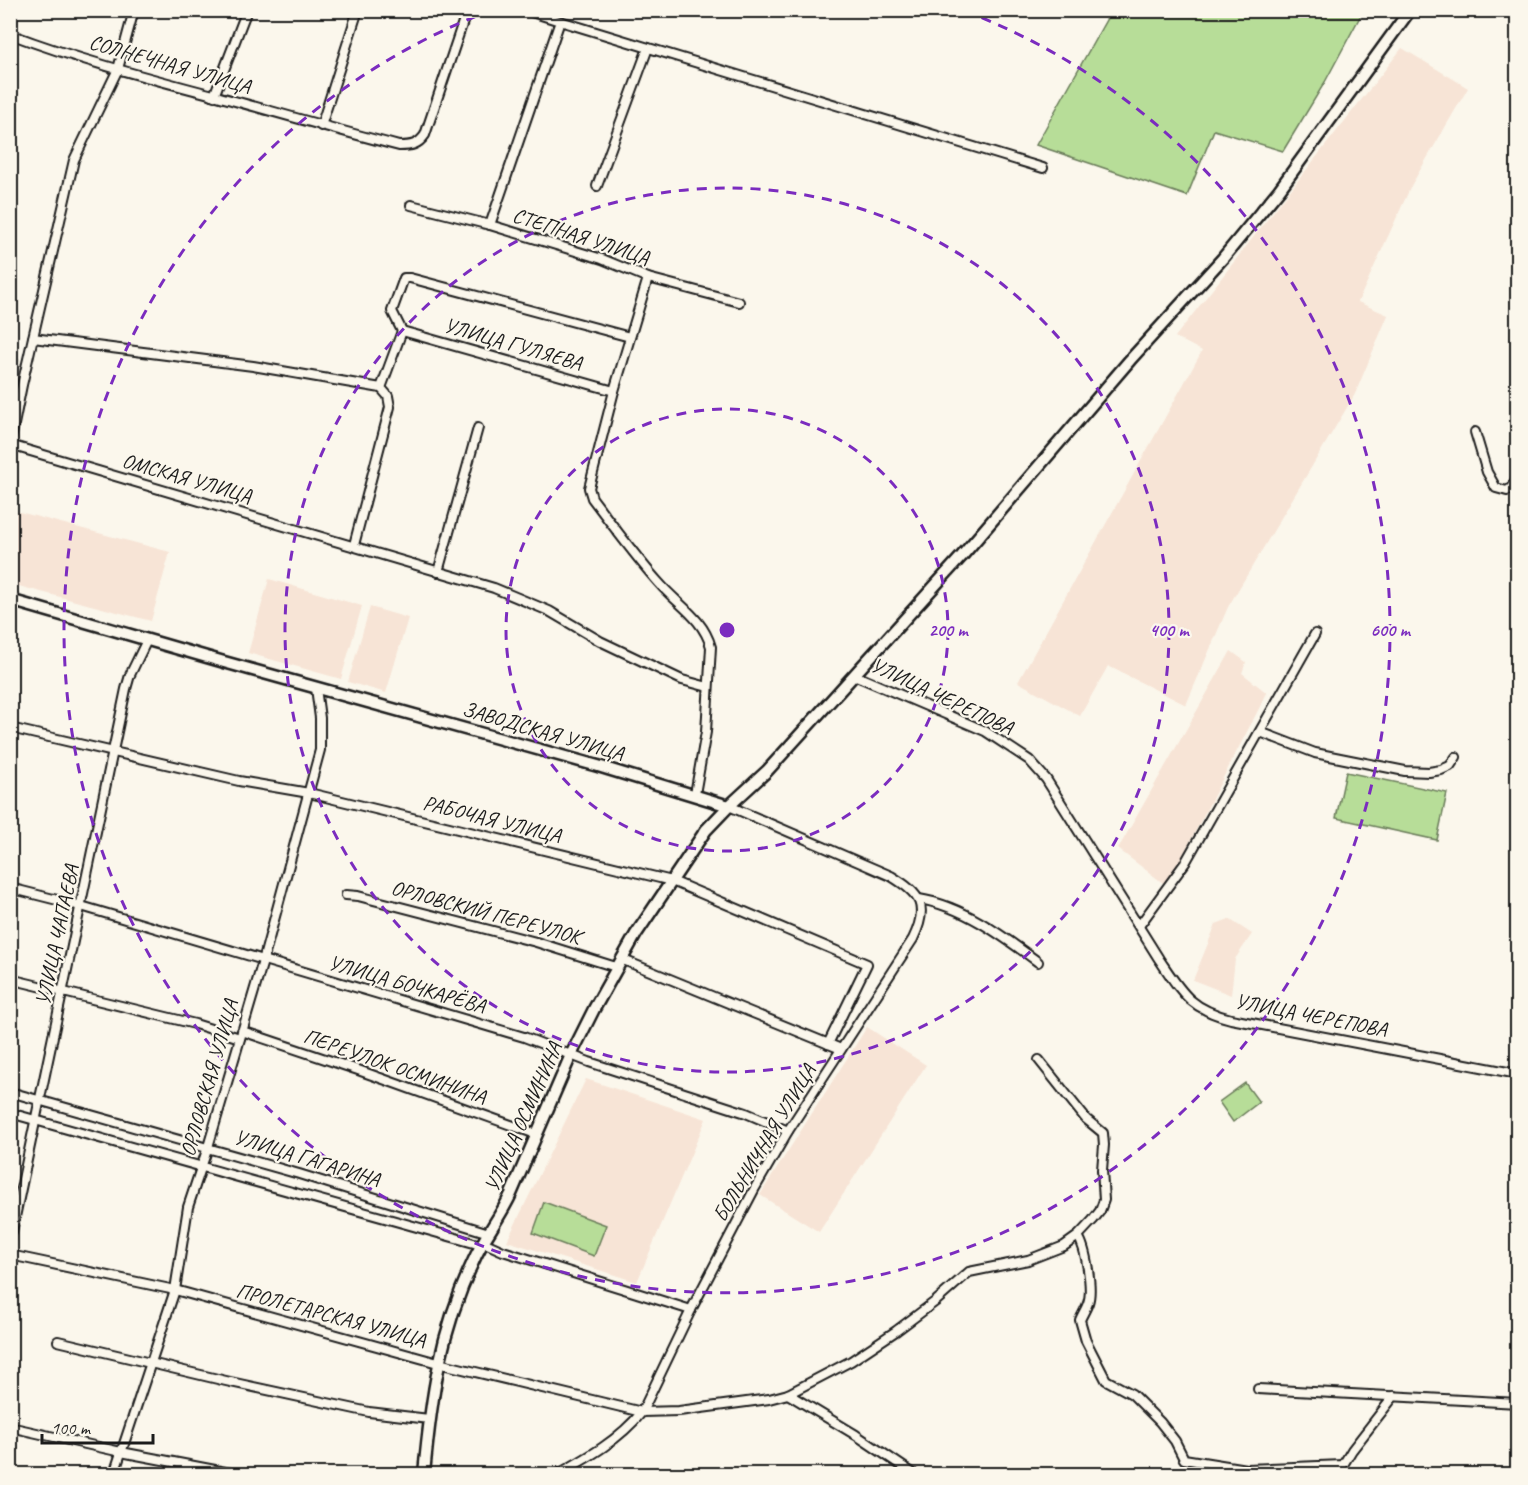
<svg xmlns="http://www.w3.org/2000/svg" width="1528" height="1485" font-family="Caveat,sans-serif">
	<rect width="100%" height="100%" fill="#fbf7ec"/>
	<filter id="ink" filterUnits="userSpaceOnUse"><feTurbulence type="fractalNoise" baseFrequency=".0167" numOctaves="2"/><feDisplacementMap in="SourceGraphic" scale="12" xChannelSelector="R" yChannelSelector="G"/><feConvolveMatrix kernelMatrix="1 2 1 2 8 2 1 2 1" color-interpolation-filters="sRGB"/></filter>
	<g filter="url(#ink)">
		<g fill="#f7e4d6">
			<polygon points="1402,48 1468,88 1412,184 1358,302 1388,315 1355,394 1228,607 1186,705 1108,666 1080,716 1018,682 1202,351 1175,337"/>
			<polygon points="12,510 170,552 151,621 11,584 10,517"/>
			<polygon points="269,579 362,606 341,679 248,653"/>
			<polygon points="370,607 408,618 386,693 348,682"/>
			<polygon points="1231,651 1246,662 1242,673 1267,693 1167,886 1118,849"/>
			<polygon points="1229,919 1252,934 1235,959 1231,995 1193,980 1216,924"/>
			<polygon points="867,1027 926,1065 819,1232 760,1195"/>
			<polygon points="586,1079 706,1119 637,1282 507,1241"/>
		</g>
		<g fill="#b7dd98" stroke="#6a7c5a" stroke-width="1.5">
			<polygon points="1111,11 1111,10 1363,11 1325,82 1283,151 1214,130 1187,196 1036,145"/>
			<polygon points="11,358 18,360 12,391 10,391"/>
			<polygon points="1346,772 1447,793 1437,840 1336,818"/>
			<polygon points="1245,1083 1259,1102 1233,1122 1219,1102"/>
			<polygon points="544,1202 606,1225 594,1256 533,1233"/>
		</g>
		<g fill="none" stroke-linecap="round" stroke-linejoin="round">
			<defs>
				<g id="street">
					<polyline points="560,21 1043,168"/>
					<path d="M10,34C76,59 145,77 213,95C275,112 337,130 399,146C411,146 418,145 425,135L467,10"/>
					<polyline points="214,96 247,10"/>
					<polyline points="321,126 358,10"/>
					<polyline points="597,186 648,48"/>
					<polyline points="411,205 490,225 602,259 648,278 739,302"/>
					<polyline points="490,225 560,21 525,10"/>
					<path d="M648,278L614,391L589,488L592,498C614,527 635,556 659,583C678,605 703,618 711,647L706,732L695,794"/>
					<polyline points="402,331 614,391"/>
					<polyline points="33,338 253,366 381,388"/>
					<polyline points="1475,432 1487,472 1496,488 1507,491 1511,488 1518,477"/>
					<polyline points="10,444 22,385 74,160 118,69 134,10"/>
					<polyline points="10,445 494,588 549,611 600,641 682,680 708,687"/>
					<polyline points="354,545 390,407 388,396 381,388 402,331 392,311 404,278 410,278 630,337"/>
					<polyline points="438,572 478,428"/>
					<path d="M854,675L985,731L1029,760L1046,779L1159,959C1182,993 1190,1009 1231,1019L1518,1074"/>
					<polyline points="10,728 239,781 309,793 672,881 867,964 828,1044"/>
					<polyline points="1260,732 1315,753 1405,771 1429,772 1441,770 1450,766 1456,757"/>
					<polyline points="10,888 81,906 524,1037 589,1062 746,1113 788,1131"/>
					<polyline points="346,895 358,896 536,942 616,967"/>
					<path d="M919,899C963,906 1003,936 1038,962"/>
					<polyline points="1139,926 1185,863 1315,634"/>
					<polyline points="621,959 841,1049"/>
					<polyline points="10,979 195,1024 240,1038"/>
					<polyline points="242,1031 358,1070 536,1134"/>
					<polyline points="10,1092 299,1174 489,1233"/>
					<polyline points="10,1113 481,1245"/>
					<path d="M1078,1236C1086,1248 1093,1289 1088,1303C1086,1309 1082,1315 1080,1320L1086,1341L1106,1380L1132,1394L1160,1422L1175,1441L1184,1459L1246,1469L1343,1465L1352,1450L1394,1396"/>
					<polyline points="10,1241 126,689 130,675 147,640"/>
					<polyline points="483,1242 503,1251 691,1310"/>
					<polyline points="10,1255 175,1290 438,1363 642,1412 679,1411 769,1399 788,1394 851,1361 896,1331 936,1301 969,1272 1028,1260 1064,1246 1078,1236 1093,1220 1100,1211 1104,1200 1102,1170 1104,1145 1103,1133 1086,1119 1039,1060"/>
					<polyline points="58,1341 226,1381 369,1412 429,1419"/>
					<polyline points="1258,1389 1518,1403"/>
					<polyline points="788,1394 856,1435 914,1474"/>
					<polyline points="10,1427 121,1452 236,1474"/>
					<polyline points="114,1474 175,1290 188,1207 208,1147 263,961 320,750 320,718 316,688"/>
					<path d="M558,1474C589,1457 619,1440 642,1412L691,1310L755,1188L788,1131L913,939C929,906 921,894 891,876L729,806"/>
				</g>
				<g id="secondary">
					<polyline points="10,600 224,662 598,766 729,806"/>
					<path d="M424,1474C431,1398 440,1332 473,1262C483,1238 500,1218 511,1194L571,1055L594,1009L636,934L706,830L729,806L767,771L961,557L1130,360L1223,258L1279,190L1410,10"/>
				</g>
			</defs>
			<use href="#street" stroke="#1c1c1c" stroke-width="12"/>
			<use href="#secondary" stroke="#1c1c1c" stroke-width="15"/>
			<use href="#street" stroke="#fbf7ec" stroke-width="8"/>
			<use href="#secondary" stroke="#fbf7ec" stroke-width="10"/>
		</g>
	</g>
	<g fill="none" stroke="#7b2cbf" stroke-width="3" stroke-dasharray="10 8">
		<circle cx="727" cy="630" r="221"/>
		<circle cx="727" cy="630" r="442"/>
		<path d="M965 11A663 663 0 1 1 489 11"/>
	</g>
	<g text-anchor="middle" dominant-baseline="central" stroke-width="4.5" stroke-linejoin="round" paint-order="stroke">
		<g font-size="21" fill="#1c1c1c" stroke="#fbf7ec">
			<text transform="translate(170 64) rotate(16)">СОЛНЕЧНАЯ УЛИЦА</text>
			<text transform="translate(581 236) rotate(18)">СТЕПНАЯ УЛИЦА</text>
			<text transform="translate(513 344) rotate(16)">УЛИЦА ГУЛЯЕВА</text>
			<text transform="translate(187 478) rotate(16)">ОМСКАЯ УЛИЦА</text>
			<text transform="translate(942 696) rotate(25)">УЛИЦА ЧЕРЕПОВА</text>
			<text transform="translate(543 731) rotate(16)">ЗАВОДСКАЯ УЛИЦА</text>
			<text transform="translate(492 819) rotate(14)">РАБОЧАЯ УЛИЦА</text>
			<text transform="translate(486 912) rotate(15)">ОРЛОВСКИЙ ПЕРЕУЛОК</text>
			<text transform="translate(57 935) rotate(-78)">УЛИЦА ЧАПАЕВА</text>
			<text transform="translate(407 984) rotate(16)">УЛИЦА БОЧКАРЁВА</text>
			<text transform="translate(1311 1015) rotate(11)">УЛИЦА ЧЕРЕПОВА</text>
			<text transform="translate(395 1066) rotate(19)">ПЕРЕУЛОК ОСМИНИНА</text>
			<text transform="translate(209 1078) rotate(-74)">ОРЛОВСКАЯ УЛИЦА</text>
			<text transform="translate(523 1117) rotate(-66)">УЛИЦА ОСМИНИНА</text>
			<text transform="translate(764 1143) rotate(-59)">БОЛЬНИЧНАЯ УЛИЦА</text>
			<text transform="translate(307 1158) rotate(17)">УЛИЦА ГАГАРИНА</text>
			<text transform="translate(331 1315) rotate(15)">ПРОЛЕТАРСКАЯ УЛИЦА</text>
		</g>
	</g>
	<circle cx="727" cy="630" r="9" fill="#7b2cbf" stroke="#fbf7ec" stroke-width="3"/>
	<g font-size="18" text-anchor="middle" font-weight="bold" fill="#7b2cbf" stroke="#fbf7ec" stroke-width="4.5" stroke-linejoin="round" paint-order="stroke">
		<text x="948" y="636">200 m</text>
		<text x="1169" y="636">400 m</text>
		<text x="1390" y="636">600 m</text>
	</g>
	<rect width="1528" height="1485" fill="none" stroke="#fbf7ec" stroke-width="36"/>
	<rect x="18" y="18" width="1492" height="1449" fill="none" stroke="#1c1c1c" stroke-width="2" filter="url(#ink)"/>
	<path d="M42 1434v9h111v-9" fill="none" stroke="#1c1c1c" stroke-width="3"/>
	<text x="51" y="1434" font-size="18" fill="#1c1c1c" stroke="#fbf7ec" stroke-width="4.5" paint-order="stroke">100 m</text>
</svg>
